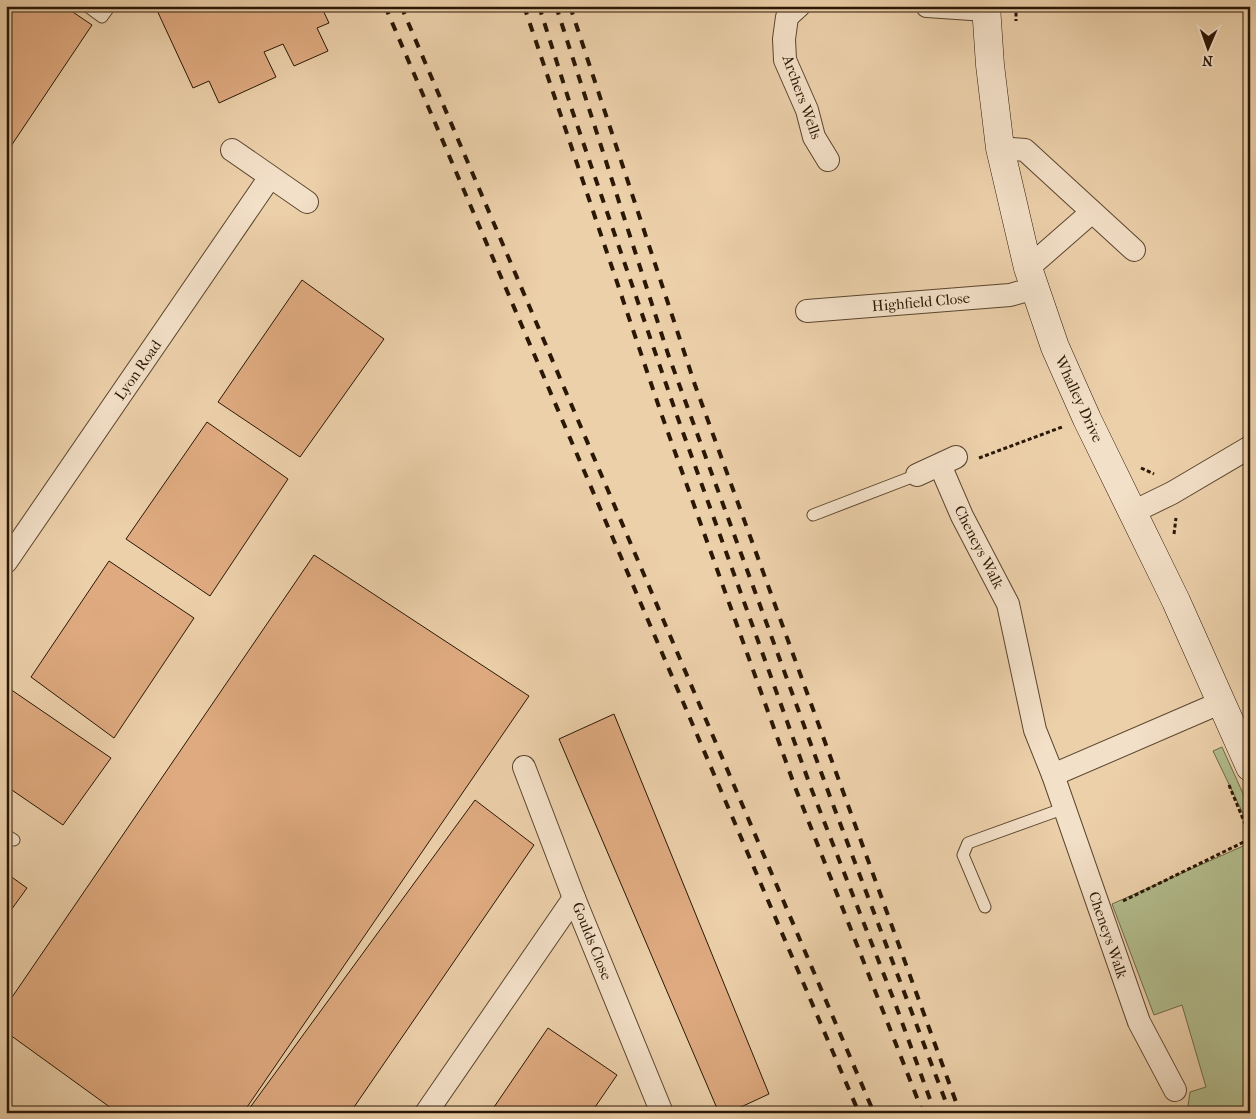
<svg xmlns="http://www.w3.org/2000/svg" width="1256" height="1119" font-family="'IM FELL French Canon',serif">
	<rect width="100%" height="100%" fill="#ecd0aa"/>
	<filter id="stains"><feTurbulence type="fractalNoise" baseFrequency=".004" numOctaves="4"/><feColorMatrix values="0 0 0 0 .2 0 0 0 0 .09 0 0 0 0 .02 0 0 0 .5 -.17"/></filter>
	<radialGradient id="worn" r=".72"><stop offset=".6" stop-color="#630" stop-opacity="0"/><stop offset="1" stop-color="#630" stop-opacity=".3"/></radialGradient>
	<g fill="#b2bc8d" stroke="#6e6a49">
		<polygon points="1222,747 1250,809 1250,828 1213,751"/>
		<polygon points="1250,843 1250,1113 1187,1113 1190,1092 1206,1087 1182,1005 1154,1015 1112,904"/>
	</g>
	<g fill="#dfaa80" stroke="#2a1705">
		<polygon points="6,6 64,6 92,25 7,152"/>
		<polygon points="155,6 321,6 329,23 317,28 328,51 294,66 283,44 264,52 276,77 219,103 209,81 193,88"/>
		<polygon points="302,280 384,339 300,457 218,402"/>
		<polygon points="207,422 288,479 210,596 126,539"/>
		<polygon points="314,555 529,696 243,1113 118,1113 6,1032 6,1006"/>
		<polygon points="109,561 194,618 114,738 31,677"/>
		<polygon points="10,689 111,758 63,825 6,786 6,694"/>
		<polygon points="614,714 769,1094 728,1113 719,1113 559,739"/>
		<polygon points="475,800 534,845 350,1113 246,1113"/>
		<polygon points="6,873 27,888 6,917"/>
		<polygon points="548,1028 617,1075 591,1113 490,1113"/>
	</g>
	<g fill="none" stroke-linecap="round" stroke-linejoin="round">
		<defs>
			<g id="lane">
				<polyline points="87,6 102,17 110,6"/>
				<polyline points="813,515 917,475"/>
				<polyline points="6,835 14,840"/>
				<polyline points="985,907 963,855 968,843 1065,808"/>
			</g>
			<g id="street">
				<polyline points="799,6 787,17 784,39 785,60 807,110 814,137 828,160"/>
				<polyline points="927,6 986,10"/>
				<polyline points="1000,148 1025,150 1134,250"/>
				<polyline points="232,150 307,202"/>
				<polyline points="1028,268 1092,212"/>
				<polyline points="807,311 1010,295 1035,288"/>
				<polyline points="940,465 962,516 1008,604 1035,730 1053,775 1139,1022 1175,1090"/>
				<polyline points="917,475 956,457"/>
				<polyline points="1133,512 1172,493 1250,447"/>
				<polyline points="6,562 270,177"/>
				<polyline points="524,767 574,898 662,1113"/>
				<polyline points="1053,775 1222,702"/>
				<polyline points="426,1113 574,898"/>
			</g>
			<polyline id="secondary" points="986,6 990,65 1000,148 1028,268 1055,347 1087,419 1176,601 1250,767"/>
		</defs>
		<use href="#lane" stroke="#5a452e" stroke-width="13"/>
		<use href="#street" stroke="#5a452e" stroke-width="24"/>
		<use href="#secondary" stroke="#2a1705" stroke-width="29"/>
		<g stroke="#2a1705" stroke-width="3" stroke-dasharray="4 2.5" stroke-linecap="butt">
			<polyline points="1016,6 1016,21"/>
			<polyline points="979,458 1062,427"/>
			<polyline points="1141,468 1154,474"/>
			<polyline points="1174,534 1176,518"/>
			<polyline points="1229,785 1250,836"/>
			<polyline points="1123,901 1250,839"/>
		</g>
		<use href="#lane" stroke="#f3e0c8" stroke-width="11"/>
		<use href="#street" stroke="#f3e0c8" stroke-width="22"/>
		<use href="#secondary" stroke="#f3e0c8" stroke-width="28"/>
		<g stroke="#2a1705" stroke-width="4" stroke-dasharray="9 9" stroke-linecap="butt">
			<polyline points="385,6 859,1113"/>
			<polyline points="401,6 874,1113"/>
			<polyline points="524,6 661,413 795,787 923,1113"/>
			<polyline points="539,6 572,110 676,413 811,788 895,1003 935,1113"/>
			<polyline points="556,6 668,354 832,802 950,1113"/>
			<polyline points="570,6 695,385 960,1113"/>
		</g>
	</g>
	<g text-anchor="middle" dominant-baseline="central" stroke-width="4.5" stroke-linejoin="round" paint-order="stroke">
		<g font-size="15" fill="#2a1705" stroke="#f3e0c8">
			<text transform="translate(802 97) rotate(70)">Archers Wells</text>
			<text transform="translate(921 302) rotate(-5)">Highfield Close</text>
			<text transform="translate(138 370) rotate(-55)">Lyon Road</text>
			<text transform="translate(1079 399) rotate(65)">Whalley Drive</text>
			<text transform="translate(979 547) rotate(63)">Cheneys Walk</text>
			<text transform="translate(1108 935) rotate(71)">Cheneys Walk</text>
			<text transform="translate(592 941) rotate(68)">Goulds Close</text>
		</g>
	</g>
	<rect width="1256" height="1119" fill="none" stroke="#ecd0aa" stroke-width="25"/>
	<rect x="8" y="8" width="1241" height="1104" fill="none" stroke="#2a1705" stroke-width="2.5"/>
	<rect x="12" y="12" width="1231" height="1094" fill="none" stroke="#2a1705"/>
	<g transform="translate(1208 48) rotate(182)" stroke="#f3e0c8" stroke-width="4" paint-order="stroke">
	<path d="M0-4L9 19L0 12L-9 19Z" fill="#2a1705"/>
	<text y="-8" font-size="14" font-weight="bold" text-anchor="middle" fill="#2a1705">N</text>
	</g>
	<rect width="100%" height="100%" filter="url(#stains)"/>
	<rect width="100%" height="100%" fill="url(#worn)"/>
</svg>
